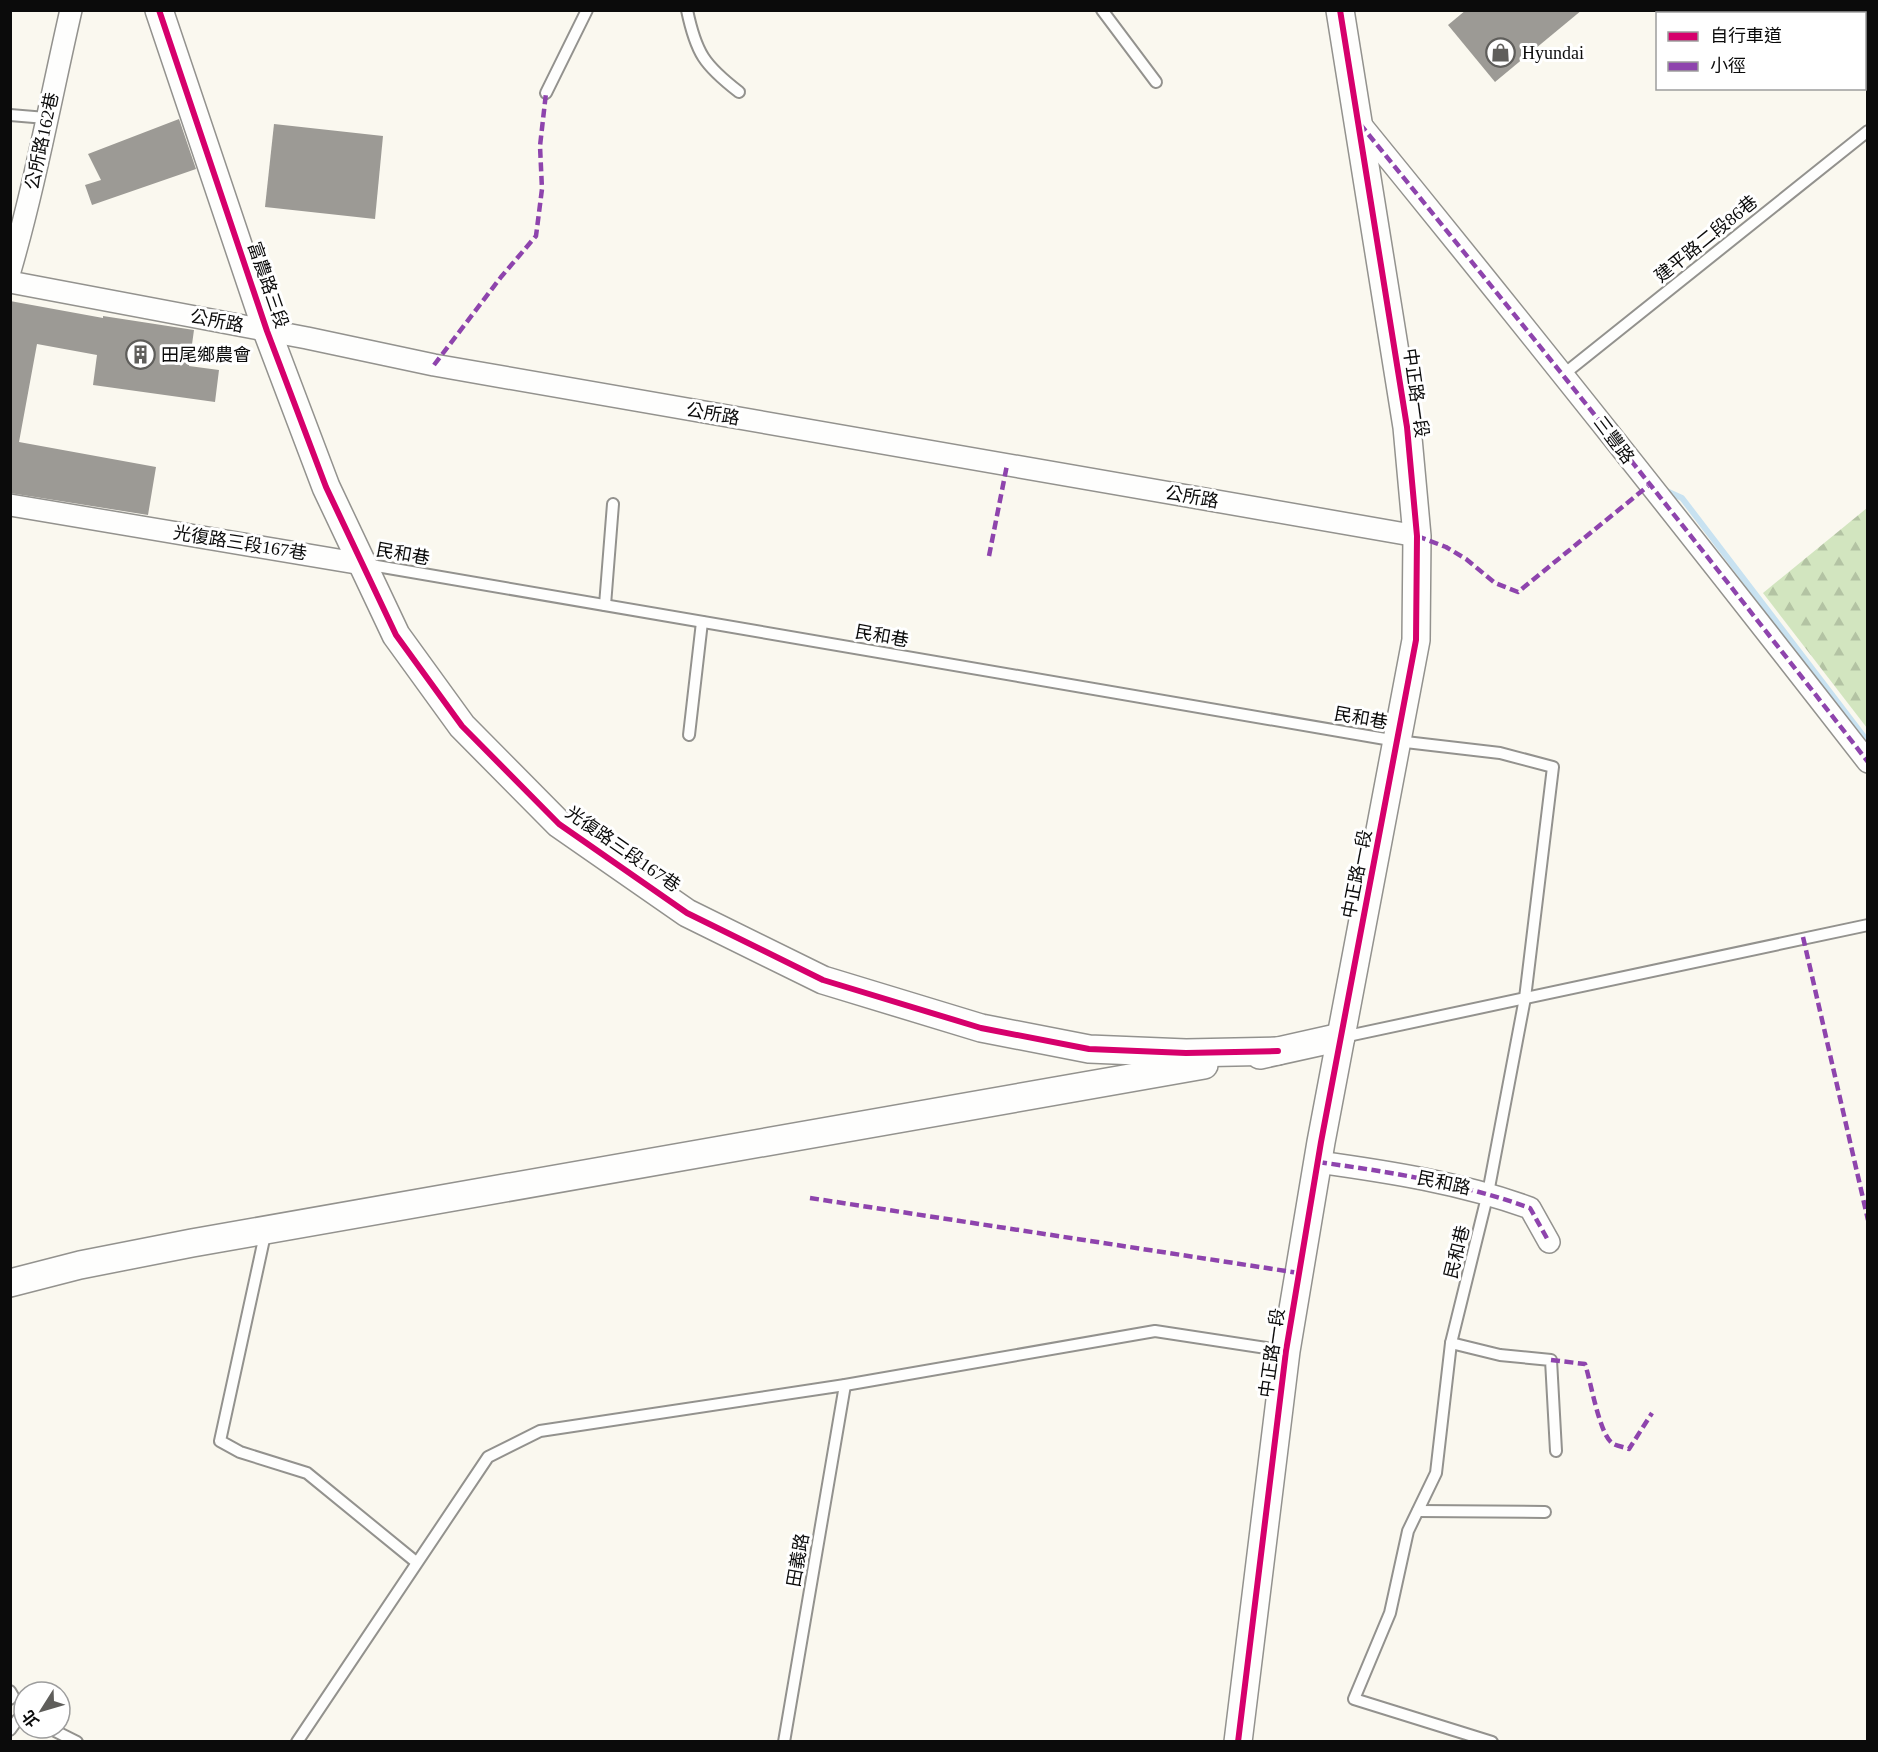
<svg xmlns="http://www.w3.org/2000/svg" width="1878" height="1752" font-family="'Times New Roman','Noto Sans TC',serif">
	<defs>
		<pattern id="forest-firs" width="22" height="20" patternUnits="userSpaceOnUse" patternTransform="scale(1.5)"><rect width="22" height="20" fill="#d2e5bf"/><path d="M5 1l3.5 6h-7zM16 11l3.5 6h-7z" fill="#b3c3a3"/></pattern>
	</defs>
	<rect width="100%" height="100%" fill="#faf8ef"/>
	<polygon fill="url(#forest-firs)" points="1867,508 1867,728 1763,593"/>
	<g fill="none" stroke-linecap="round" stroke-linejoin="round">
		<polyline stroke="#c8e2f1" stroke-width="6" points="1662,489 1682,498 1868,742"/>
	</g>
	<g fill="#9c9a95">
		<polygon points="1466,10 1582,10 1495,82 1448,25"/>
		<polygon points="179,119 196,169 92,205 85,185 101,180 88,154"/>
		<polygon points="274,124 383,136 375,219 265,207"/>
		<polygon points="10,301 103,318 103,316 194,330 189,366 219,370 215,402 93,385 97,355 37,344 19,442 156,467 148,515 10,493"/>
	</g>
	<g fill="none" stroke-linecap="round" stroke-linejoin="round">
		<defs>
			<g id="service">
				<path d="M687,10C696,53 704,65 739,92"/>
				<polyline points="1102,10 1156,82"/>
				<polyline points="546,93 587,10"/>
				<polyline points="10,115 46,118"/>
				<polyline points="1564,374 1868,131"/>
				<polyline points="365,564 1397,741 1500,753 1553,767 1525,998 1488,1193 1451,1343 1436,1473 1408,1531 1390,1613 1354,1699 1492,1742"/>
				<polyline points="605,605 613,504"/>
				<polyline points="689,735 702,622"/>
				<polyline points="1343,1037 1868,925"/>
				<polyline points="266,1230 220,1441 240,1452 307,1473 416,1562"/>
				<polyline points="1451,1343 1500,1355 1551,1360 1556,1451"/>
				<polyline points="1418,1511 1545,1512"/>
				<polyline points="10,1691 13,1696 10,1699"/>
				<polyline points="49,1728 77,1742"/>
				<polyline points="10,1730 18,1719 24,1720"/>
				<polyline points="297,1742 488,1457 540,1431 845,1385 1155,1331 1286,1351"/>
				<polyline points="784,1742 845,1385"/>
			</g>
			<g id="minor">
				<path d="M1357,120C1530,332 1700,546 1868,762"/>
				<path d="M10,271C35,185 51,97 71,10"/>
				<polyline points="10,282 307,338 434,365 1417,536"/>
				<polyline points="10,505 362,564"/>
				<path d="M1318,1162C1390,1172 1461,1183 1530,1208L1549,1242"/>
			</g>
			<g id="tertiary">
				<polyline points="159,10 267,331 326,487 396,635 462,726 559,824 687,913 823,980 981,1028 1089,1049 1186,1053 1278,1051"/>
				<polyline points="1260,1055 1341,1037"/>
				<polyline points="10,1283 80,1265 192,1243 1204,1065"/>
				<polyline points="1238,1742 1286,1351 1321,1142 1416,640 1417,536 1407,427 1340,10"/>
			</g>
		</defs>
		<use href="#service" stroke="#93928e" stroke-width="14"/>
		<use href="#minor" stroke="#93928e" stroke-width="24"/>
		<use href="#tertiary" stroke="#93928e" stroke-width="30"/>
		<use href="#service" stroke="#fefefd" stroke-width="10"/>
		<use href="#minor" stroke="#fefefd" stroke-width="21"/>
		<use href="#tertiary" stroke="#fefefd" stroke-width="27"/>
		<g stroke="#8e44ad" stroke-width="4.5" stroke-dasharray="9 4.5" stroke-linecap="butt">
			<path d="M1360,124C1532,335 1701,547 1868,762"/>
			<polyline points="434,365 501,277 536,236 542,189 540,146 546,93"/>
			<polyline points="1417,536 1446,547 1466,559 1495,583 1518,592 1648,486"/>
			<polyline points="989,556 1007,465"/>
			<polyline points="1803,937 1868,1220"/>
			<path d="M1318,1162C1390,1172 1461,1183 1530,1208L1549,1242"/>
			<polyline points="810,1198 1299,1273"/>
			<path d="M1551,1360L1585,1364C1591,1382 1599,1433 1612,1443C1616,1446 1624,1447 1629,1449L1652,1413"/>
		</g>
		<defs>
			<g id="cycleway">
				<polyline points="159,10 267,331 326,487 396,635 462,726 559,824 687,913 823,980 981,1028 1089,1049 1186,1053 1278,1051"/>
				<polyline points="1238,1742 1286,1351 1321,1142 1416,640 1417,536 1407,427 1340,10"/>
			</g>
		</defs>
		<use href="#cycleway" stroke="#fff" stroke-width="10"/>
		<use href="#cycleway" stroke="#d6006c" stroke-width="6"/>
	</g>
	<defs>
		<symbol id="shop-ring" viewBox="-11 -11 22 22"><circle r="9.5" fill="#fff" stroke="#5f5e5b" stroke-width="1.5"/><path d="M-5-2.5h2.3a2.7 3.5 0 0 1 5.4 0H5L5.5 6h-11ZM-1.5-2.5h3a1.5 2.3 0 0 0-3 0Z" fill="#5f5e5b"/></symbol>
		<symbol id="building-ring" viewBox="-11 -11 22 22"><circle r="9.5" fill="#fff" stroke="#5f5e5b" stroke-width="1.5"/><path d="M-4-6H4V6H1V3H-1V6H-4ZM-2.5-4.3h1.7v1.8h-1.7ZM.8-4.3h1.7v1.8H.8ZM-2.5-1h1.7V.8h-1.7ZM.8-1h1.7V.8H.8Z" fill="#5f5e5b"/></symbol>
	</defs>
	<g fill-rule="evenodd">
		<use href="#shop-ring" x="1484" y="36" width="33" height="33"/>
		<use href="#building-ring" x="124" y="338" width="33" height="33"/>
	</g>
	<g text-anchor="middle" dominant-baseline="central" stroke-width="6" stroke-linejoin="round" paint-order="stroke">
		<g font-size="18" fill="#0b0b0b" stroke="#fff" text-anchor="start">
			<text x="1522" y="53">Hyundai</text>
			<text x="161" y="355">田尾鄉農會</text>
		</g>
		<g font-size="18" fill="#0b0b0b" stroke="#fff">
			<text transform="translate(42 141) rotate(-78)">公所路162巷</text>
			<text transform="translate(1706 239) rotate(-39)">建平路二段86巷</text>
			<text transform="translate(268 285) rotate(71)">富農路三段</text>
			<text transform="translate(217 321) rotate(11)">公所路</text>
			<text transform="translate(1416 393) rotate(82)">中正路一段</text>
			<text transform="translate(713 414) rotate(10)">公所路</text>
			<text transform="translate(1614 440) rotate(53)">三豐路</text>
			<text transform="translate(1192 497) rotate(10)">公所路</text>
			<text transform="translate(240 543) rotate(9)">光復路三段167巷</text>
			<text transform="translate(403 554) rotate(10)">民和巷</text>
			<text transform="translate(882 636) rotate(10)">民和巷</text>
			<text transform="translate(1361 718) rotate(10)">民和巷</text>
			<text transform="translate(623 849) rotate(35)">光復路三段167巷</text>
			<text transform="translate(1357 874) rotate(-79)">中正路一段</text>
			<text transform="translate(1444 1183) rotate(12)">民和路</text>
			<text transform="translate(1457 1252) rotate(-76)">民和巷</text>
			<text transform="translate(1272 1353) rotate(-82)">中正路一段</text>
			<text transform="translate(798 1560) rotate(-80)">田義路</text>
		</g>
	</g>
	<rect width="1878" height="1752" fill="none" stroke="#0b0b0b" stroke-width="24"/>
	<rect x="1656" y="12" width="210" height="78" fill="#ffffff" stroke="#9d9d9d" stroke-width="1.5"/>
	<rect x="1668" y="32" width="30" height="9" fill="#d6006c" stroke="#9d9d9d" stroke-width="1.5"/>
	<text x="1710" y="42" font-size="18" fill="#0b0b0b">自行車道</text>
	<rect x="1668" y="62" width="30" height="9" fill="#8e44ad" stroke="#9d9d9d" stroke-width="1.5"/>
	<text x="1710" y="72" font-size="18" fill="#0b0b0b">小徑</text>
	<g transform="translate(42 1710) rotate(233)"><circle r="28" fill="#ffffff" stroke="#9d9d9d" stroke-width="1.5"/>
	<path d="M0-4.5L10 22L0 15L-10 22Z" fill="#5f5e5b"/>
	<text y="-9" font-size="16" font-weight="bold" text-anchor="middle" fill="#0b0b0b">北</text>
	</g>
</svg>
